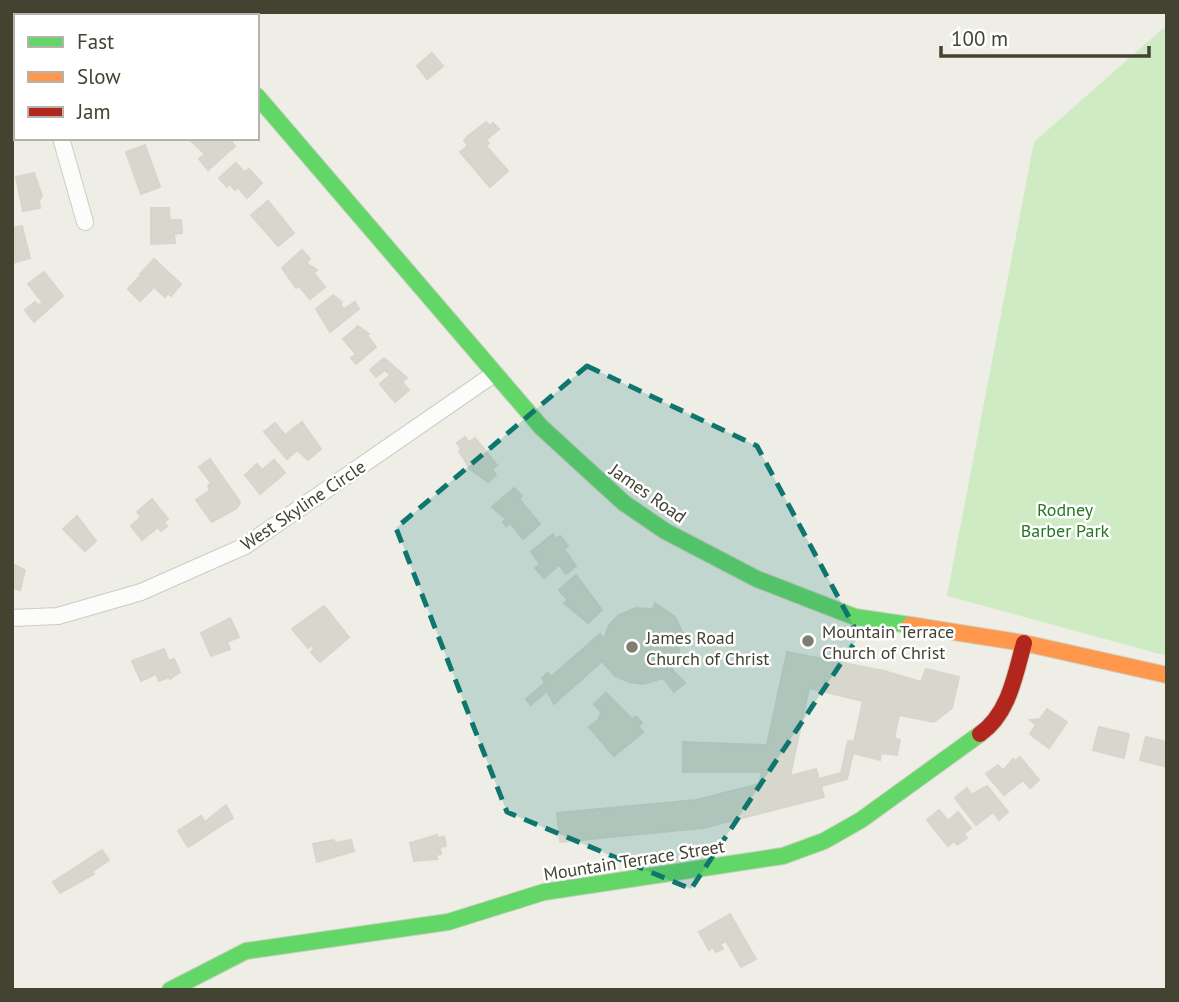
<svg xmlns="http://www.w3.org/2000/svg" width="1179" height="1002" font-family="'PT Sans',sans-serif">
	<rect width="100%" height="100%" fill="#eeeee6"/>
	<polygon fill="#ceebc4" points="1167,25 1167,656 947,596 1034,142"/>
	<g fill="#d7d7ce" stroke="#d6d6cc" stroke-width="2" fill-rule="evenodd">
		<polygon points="432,53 443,66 427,79 417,66"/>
		<polygon points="486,122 490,126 493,123 499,129 486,140 489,143 486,146 508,171 490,187 460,152 468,146 464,141 467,137"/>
		<polygon points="188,138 229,138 235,146 208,170 199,159 205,154"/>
		<polygon points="145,145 160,187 141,194 126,152"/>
		<polygon points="236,163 244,172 249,169 262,183 247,198 238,187 235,190 230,184 227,187 219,178"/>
		<polygon points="34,173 42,196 39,201 40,208 23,211 16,177"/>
		<polygon points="268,201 294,233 278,246 251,215"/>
		<polygon points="151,208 169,208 170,220 181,220 182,233 174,234 175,243 151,244"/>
		<polygon points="22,226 30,258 13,263 12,228"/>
		<polygon points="302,250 310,259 306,263 317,270 314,273 325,287 310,299 299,286 296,288 282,268"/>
		<polygon points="154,259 181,284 171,296 168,293 165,297 154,287 140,301 128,289 139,277 146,283 140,274"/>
		<polygon points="44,272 63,296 34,322 25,310 35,302 38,305 43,303 28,284"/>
		<polygon points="333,295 342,302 340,304 344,309 355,302 359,309 330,332 316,309"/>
		<polygon points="358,326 369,334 367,335 376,347 356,364 351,358 356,354 343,339"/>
		<polygon points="384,358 407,378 402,382 409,390 395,402 380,384 390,375 385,370 376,377 370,370"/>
		<polygon points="302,422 321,449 308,460 297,450 287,459 264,432 275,423 285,435"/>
		<polygon points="465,437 469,442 475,438 497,465 492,469 496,475 488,482 470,469 459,451 461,449 457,443"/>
		<polygon points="210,459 240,502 237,508 212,522 196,500 210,490 208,486 211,483 199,467"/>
		<polygon points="274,460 285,473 260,494 245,475 257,464 262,470"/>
		<polygon points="514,488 522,496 519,499 540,524 523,539 510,523 506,526 503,522 506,519 492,507"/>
		<polygon points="152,499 168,519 164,522 167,526 161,531 158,527 142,540 131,526 141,517 137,512"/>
		<polygon points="77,516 96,541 85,551 63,529"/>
		<polygon points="553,534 556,539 560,536 568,546 564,549 576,566 566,574 559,565 544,578 535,568 540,564 531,552"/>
		<polygon points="12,564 25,570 20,590 12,588"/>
		<polygon points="576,575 602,610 588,623 564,603 568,600 559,590"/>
		<polygon points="655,603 675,617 685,638 680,639 679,655 672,670 685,683 674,692 663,678 643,684 629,682 615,676 602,661 554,704 547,691 531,705 526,699 545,683 542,678 548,673 551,677 600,634 604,639 609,625 619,615 636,608 653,609"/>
		<polygon points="324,606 349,637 320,662 311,652 314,649 311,645 308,648 292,629"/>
		<polygon points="230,618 239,637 227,642 230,649 211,656 201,633"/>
		<polygon points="164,649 169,661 174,659 180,672 170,679 169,677 159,681 156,674 141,681 132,661"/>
		<path d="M787,652L884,671L921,682L926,669L959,677L952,708L934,722L899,715L894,738L900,740L897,755L881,753L880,760L853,753L847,779L821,786L824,797L703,828L560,842L557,813L696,800L759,784L762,772H683V742L767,745ZM809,688L863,701L854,742L848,741L841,773L819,779L816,769L790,776Z"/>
		<polygon points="606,693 632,719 636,716 642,723 638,726 643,732 614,756 589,727 599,719 601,712 594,704"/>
		<polygon points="1047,709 1067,722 1049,748 1030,734 1036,725 1030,720 1040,719"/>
		<polygon points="1099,727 1129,734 1124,758 1093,750"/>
		<polygon points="1146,737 1167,742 1167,767 1140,760"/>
		<polygon points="1020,757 1039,780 1030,788 1023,780 1004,795 986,774 998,765 1003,771 1013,759 1015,761"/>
		<polygon points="987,786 1008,812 999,820 993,812 976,825 955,798 967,788 974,798 973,794"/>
		<polygon points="226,805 233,818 188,847 178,831 201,816 205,822"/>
		<polygon points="939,810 948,821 958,812 971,828 964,834 967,838 957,845 954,841 948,846 927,820"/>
		<polygon points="437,835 438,838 444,837 446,846 440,847 441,854 436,855 437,859 414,861 410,843"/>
		<polygon points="334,840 335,843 351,840 354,851 317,862 313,844"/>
		<polygon points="102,850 109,860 92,872 94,874 60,893 53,882"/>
		<polygon points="730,914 756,959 741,967 726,941 720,944 723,949 716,952 713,947 709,950 699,932"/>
	</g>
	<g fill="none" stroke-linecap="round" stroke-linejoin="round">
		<defs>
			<g id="street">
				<polyline points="12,128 16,127"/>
				<polyline points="61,138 85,222"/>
				<polyline points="12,618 58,616 141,592 245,546 494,374"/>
			</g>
			<g id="fast">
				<polyline points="187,12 189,16"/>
				<polyline points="257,96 541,427 624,503 665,531 757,579 855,617 910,625"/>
				<polyline points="170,990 246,951 448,922 544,892 783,856 824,841 861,820 980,734"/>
			</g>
			<polyline id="slow" points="910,625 1024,643 1167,675"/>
			<path id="jam" d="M980,734C1009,714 1015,675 1024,643"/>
		</defs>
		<use href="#street" stroke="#ccccc3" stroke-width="18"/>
		<use href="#fast" stroke="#cdcfbe" stroke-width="18"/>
		<use href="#slow" stroke="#cdcfbe" stroke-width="18"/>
		<use href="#jam" stroke="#cdcfbe" stroke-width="18"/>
		<use href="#street" stroke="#fcfcfb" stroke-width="16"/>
		<use href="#fast" stroke="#63d668" stroke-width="16"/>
		<use href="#slow" stroke="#ff974d" stroke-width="16"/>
		<use href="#jam" stroke="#b3261e" stroke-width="16"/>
	</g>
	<path fill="#0f766e" fill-opacity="0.2" stroke="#0f766e" stroke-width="5" stroke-dasharray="14 9" stroke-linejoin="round" d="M587,366L757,446L859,636L691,889L507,812L396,528Z"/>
	<g fill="#7f7f71" stroke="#fff" stroke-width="2.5">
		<circle cx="808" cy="641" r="7"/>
		<circle cx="632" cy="647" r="7"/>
	</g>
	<g text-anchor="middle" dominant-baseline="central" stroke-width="5" stroke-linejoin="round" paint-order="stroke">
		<g font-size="18" fill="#434332" stroke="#fff">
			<text transform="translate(648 493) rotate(35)">James Road</text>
			<text transform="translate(303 505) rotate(-34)">West Skyline Circle</text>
			<text transform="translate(634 860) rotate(-9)">Mountain Terrace Street</text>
		</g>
		<g font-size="18" fill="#257724" stroke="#fff">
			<text x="1065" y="509">Rodney<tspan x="1065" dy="21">Barber Park</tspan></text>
		</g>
		<g font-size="18" fill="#434332" stroke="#fff" text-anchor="start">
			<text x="822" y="631">Mountain Terrace<tspan x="822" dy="21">Church of Christ</tspan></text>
			<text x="646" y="637">James Road<tspan x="646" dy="21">Church of Christ</tspan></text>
		</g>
	</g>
	<rect width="1179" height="1002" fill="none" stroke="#434332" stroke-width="28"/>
	<rect x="14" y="14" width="245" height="126" fill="#ffffff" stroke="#b4b4ad" stroke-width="2"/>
	<rect x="28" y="37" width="35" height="10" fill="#63d668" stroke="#b4b4ad" stroke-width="2"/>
	<text x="77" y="49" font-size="21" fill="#434332">Fast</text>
	<rect x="28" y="72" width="35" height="10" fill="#ff974d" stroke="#b4b4ad" stroke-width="2"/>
	<text x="77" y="84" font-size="21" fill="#434332">Slow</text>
	<rect x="28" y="107" width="35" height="10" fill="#b3261e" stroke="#b4b4ad" stroke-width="2"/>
	<text x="77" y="119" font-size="21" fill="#434332">Jam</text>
	<path d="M941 46v10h208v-10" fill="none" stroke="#434332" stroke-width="3.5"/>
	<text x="951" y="46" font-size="21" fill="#434332" stroke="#ffffff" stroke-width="5" paint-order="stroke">100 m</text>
</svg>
